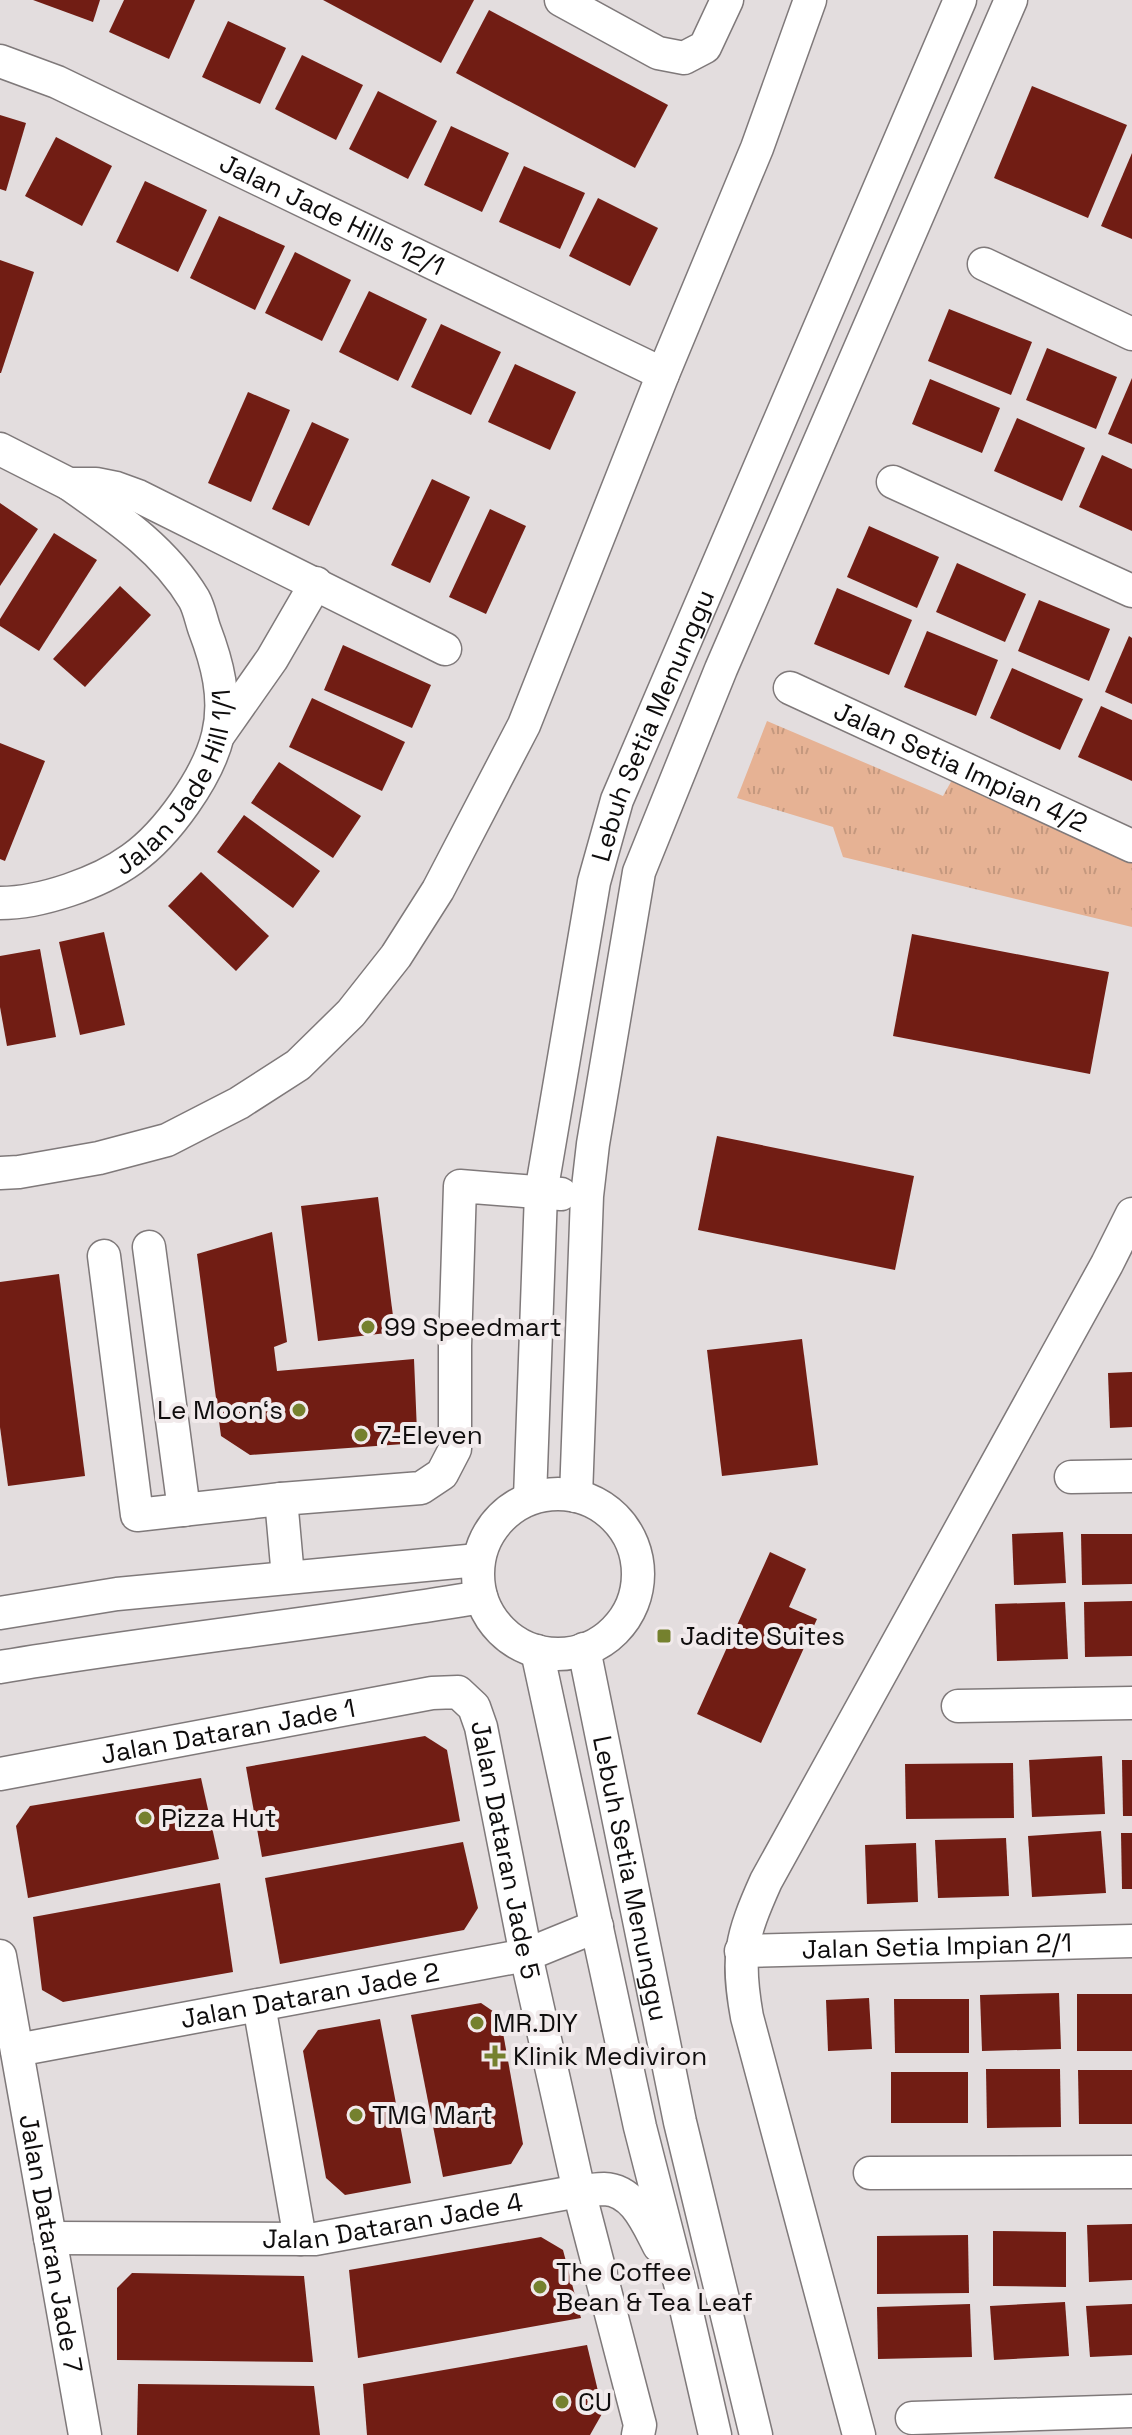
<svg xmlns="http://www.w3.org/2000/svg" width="1132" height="2435" font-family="'Space Grotesk',sans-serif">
	<defs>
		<pattern id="grass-tufts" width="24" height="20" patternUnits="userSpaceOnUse" patternTransform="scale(2)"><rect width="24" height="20" fill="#e6b294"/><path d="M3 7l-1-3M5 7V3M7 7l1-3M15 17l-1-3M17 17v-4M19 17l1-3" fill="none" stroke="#c4987e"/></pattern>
	</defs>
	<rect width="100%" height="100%" fill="#e3ddde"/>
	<polygon fill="url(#grass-tufts)" points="767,721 943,796 952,780 1132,862 1132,927 843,857 833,827 737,798"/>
	<g fill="#711d14">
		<polygon points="33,0 100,0 93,22"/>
		<polygon points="124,0 195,0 169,59 109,32"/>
		<polygon points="323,0 474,0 441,63"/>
		<polygon points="489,10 668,105 635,168 456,73"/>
		<polygon points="228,21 286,48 260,104 202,77"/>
		<polygon points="302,55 363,85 336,140 275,109"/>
		<polygon points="1032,86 1127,125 1088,218 994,178"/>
		<polygon points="378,91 437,121 408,179 349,149"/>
		<polygon points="0,115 26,123 6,191 0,189"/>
		<polygon points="451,126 509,153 482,212 424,185"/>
		<polygon points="56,137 112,166 82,226 25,196"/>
		<polygon points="1132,153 1132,239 1101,226"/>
		<polygon points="524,166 585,193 560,249 499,222"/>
		<polygon points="145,181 207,210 178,272 116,242"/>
		<polygon points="598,198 658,228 630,286 569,256"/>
		<polygon points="219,216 285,246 255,310 190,278"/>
		<polygon points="295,252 351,280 322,341 265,313"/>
		<polygon points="0,260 34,272 1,373 0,373"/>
		<polygon points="369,291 427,319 398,381 339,352"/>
		<polygon points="949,309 1032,342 1011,395 928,361"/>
		<polygon points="441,324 501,352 471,415 411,387"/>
		<polygon points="1047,348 1117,377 1096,429 1026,400"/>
		<polygon points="515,364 576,392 550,450 488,422"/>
		<polygon points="1132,378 1132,444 1108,434"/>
		<polygon points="930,379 1000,408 982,453 912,424"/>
		<polygon points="248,392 290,410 251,502 208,483"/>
		<polygon points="1017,418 1085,448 1062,501 994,471"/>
		<polygon points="312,422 349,439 309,526 272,509"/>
		<polygon points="1102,455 1132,469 1132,531 1079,507"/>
		<polygon points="432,479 470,497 430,583 391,565"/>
		<polygon points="0,503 38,529 0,586"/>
		<polygon points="490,509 526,526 486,614 449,597"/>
		<polygon points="869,526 939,557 917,608 847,577"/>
		<polygon points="54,533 97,560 39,651 0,626 0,619"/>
		<polygon points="957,563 1026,594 1005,642 936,612"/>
		<polygon points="120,586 151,615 85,687 53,659"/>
		<polygon points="837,588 912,620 889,675 814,644"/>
		<polygon points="1039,600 1110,629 1089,681 1018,651"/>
		<polygon points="927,631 998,660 976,716 904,687"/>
		<polygon points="1129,636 1132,638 1132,704 1105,692"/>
		<polygon points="343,645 431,685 412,728 324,690"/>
		<polygon points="1012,668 1083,699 1060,750 990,718"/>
		<polygon points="312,698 405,742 382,791 289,747"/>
		<polygon points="1101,706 1132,720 1132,781 1078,757"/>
		<polygon points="0,743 45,761 5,861 0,859"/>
		<polygon points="279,762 361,816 333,858 251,803"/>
		<polygon points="244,815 320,871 293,908 217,852"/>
		<polygon points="201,872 269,936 236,971 168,906"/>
		<polygon points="104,932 125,1025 80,1035 59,942"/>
		<polygon points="912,934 1109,972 1090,1074 893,1036"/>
		<polygon points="40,949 56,1037 7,1046 0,1007 0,956"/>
		<polygon points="717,1136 914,1176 895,1270 698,1230"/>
		<polygon points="378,1197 395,1332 318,1341 301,1206"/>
		<polygon points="272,1232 287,1342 274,1347 277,1371 414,1359 417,1432 404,1444 250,1455 221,1436 197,1254"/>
		<polygon points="59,1274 85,1476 8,1486 0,1427 0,1282"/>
		<polygon points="802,1339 818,1465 722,1476 707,1350"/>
		<polygon points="1132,1372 1132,1427 1110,1428 1108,1373"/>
		<polygon points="1063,1532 1066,1583 1014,1585 1012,1534"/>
		<polygon points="1081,1534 1132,1534 1132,1584 1082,1585"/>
		<polygon points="770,1552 806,1569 789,1607 817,1619 761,1743 697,1714"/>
		<polygon points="1132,1601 1132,1656 1085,1657 1084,1602"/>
		<polygon points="1065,1602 1068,1659 997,1661 995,1604"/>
		<polygon points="425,1736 447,1750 460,1821 262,1857 246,1767"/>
		<polygon points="1102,1756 1105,1814 1032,1817 1029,1760"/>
		<polygon points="1122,1760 1132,1760 1132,1816 1123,1816"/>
		<polygon points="1013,1763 1014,1818 906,1819 905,1764"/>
		<polygon points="201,1778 219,1859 28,1898 16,1826 30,1806"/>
		<polygon points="1101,1831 1106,1893 1032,1897 1028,1836"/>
		<polygon points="1121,1833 1132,1833 1132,1889 1122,1889"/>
		<polygon points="1006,1838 1009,1896 938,1898 935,1840"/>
		<polygon points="463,1842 478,1908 464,1930 280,1964 265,1878"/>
		<polygon points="916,1843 918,1902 867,1904 865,1845"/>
		<polygon points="220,1883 233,1972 63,2002 42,1990 33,1917"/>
		<polygon points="1059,1993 1061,2049 982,2051 980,1995"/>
		<rect x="1077" y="1994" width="55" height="57"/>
		<polygon points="869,1998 872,2049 828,2051 826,2000"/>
		<polygon points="894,1999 969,1999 969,2053 895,2053"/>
		<polygon points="481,2003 500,2016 523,2144 511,2164 443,2177 411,2015"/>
		<polygon points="380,2019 411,2183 345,2195 326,2178 303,2051 318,2030"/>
		<polygon points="986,2069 1060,2069 1061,2127 987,2128"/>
		<polygon points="1078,2070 1132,2070 1132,2124 1079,2124"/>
		<rect x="891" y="2072" width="77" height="51"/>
		<polygon points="1132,2224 1132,2280 1089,2282 1087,2225"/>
		<polygon points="993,2231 1066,2232 1066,2287 993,2286"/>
		<polygon points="968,2235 969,2293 877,2294 877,2236"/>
		<polygon points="541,2237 563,2250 581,2318 358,2358 349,2270"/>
		<polygon points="132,2273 304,2276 313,2362 117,2360 117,2288"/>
		<polygon points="1065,2302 1069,2356 994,2360 990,2306"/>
		<polygon points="970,2304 972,2357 878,2359 877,2307"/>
		<polygon points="1132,2304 1132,2355 1090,2357 1086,2306"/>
		<polygon points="587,2345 603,2412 590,2435 367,2435 363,2384"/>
		<polygon points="138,2384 314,2386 320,2435 137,2435"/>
	</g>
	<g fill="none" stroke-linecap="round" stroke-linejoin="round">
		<defs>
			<g id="minor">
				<polyline points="561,0 658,53 684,58 705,47 727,0"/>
				<path id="s1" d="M0,61L57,82L663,374"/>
				<polyline points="984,264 1132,334"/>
				<polyline points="0,449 69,484 96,484 116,488 138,496 445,649"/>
				<polyline points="893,482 1132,591"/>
				<path id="s2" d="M790,688L1132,846"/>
				<polyline points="220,733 272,659 316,583"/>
				<path id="s3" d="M0,903C41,903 99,883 132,859C167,834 208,777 218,735C227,698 217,662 204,628C201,619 199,608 194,599C164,549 116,517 69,484"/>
				<polyline points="0,1173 19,1172 99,1158 167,1140 239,1103 298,1065 351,1013 396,956 438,890 524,725 663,374 757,148 810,0"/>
				<polyline points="149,1247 184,1510"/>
				<polyline points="104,1256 137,1515 281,1499 421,1488 442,1474 455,1449 455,1346 460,1186 561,1194"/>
				<polyline points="1071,1477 1132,1476"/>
				<circle cx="558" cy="1574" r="80"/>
				<polyline points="576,1496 587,1196 593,1144 639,872 721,669 1011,0"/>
				<path id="s4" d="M530,1498L541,1193L594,882L617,800L960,0"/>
				<polyline points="281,1499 288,1577"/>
				<polyline points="0,1613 117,1594 478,1560"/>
				<path id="s5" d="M584,1649L680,2122L756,2435"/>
				<polyline points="537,1651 640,2127 681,2287 715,2435"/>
				<path d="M0,1667C160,1640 321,1624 481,1597"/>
				<polyline points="958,1706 1132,1703"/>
				<path id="s6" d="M0,1774L432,1693L458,1692L474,1707L481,1727L526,1955L579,2191L640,2425L638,2435"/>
				<path id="s7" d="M741,1951L1132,1941"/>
				<path id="s8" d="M0,1956L85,2435"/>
				<polyline points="259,2005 300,2239"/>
				<path id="s9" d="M17,2050L526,1955L597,1926"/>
				<polyline points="870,2173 1132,2172"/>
				<path id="s10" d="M50,2238L315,2239L579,2191C587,2191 596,2189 604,2189C634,2190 647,2223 659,2246"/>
				<polyline points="912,2418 1132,2411"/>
				<path d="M859,2435L747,2017C736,1956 741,1937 766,1881L1107,1264L1132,1214"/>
			</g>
		</defs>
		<use href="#minor" stroke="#7f797a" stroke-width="35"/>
		<use href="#minor" stroke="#fff" stroke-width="32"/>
	</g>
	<g fill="#75812e" stroke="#f1eaeb" stroke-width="3">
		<circle cx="368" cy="1327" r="8"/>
		<circle cx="299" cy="1410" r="8"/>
		<circle cx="361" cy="1435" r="8"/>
		<rect x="656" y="1628" width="16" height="16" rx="4"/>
		<circle cx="145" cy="1818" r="8"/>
		<circle cx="477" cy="2023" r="8"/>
		<path d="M491 2044h8v8h8v8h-8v8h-8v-8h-8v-8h8z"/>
		<circle cx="356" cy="2115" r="8"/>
		<circle cx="540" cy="2287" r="8"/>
		<circle cx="562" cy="2402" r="8"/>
	</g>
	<g text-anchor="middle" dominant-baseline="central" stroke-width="8" stroke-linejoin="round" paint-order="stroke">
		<g font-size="26" fill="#0f0d0d" stroke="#f1eaeb">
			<text stroke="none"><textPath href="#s1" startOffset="366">Jalan Jade Hills 12/1</textPath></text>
			<text stroke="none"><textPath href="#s4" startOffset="788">Lebuh Setia Menunggu</textPath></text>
			<text stroke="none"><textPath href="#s2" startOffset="188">Jalan Setia Impian 4/2</textPath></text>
			<text stroke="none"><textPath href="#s3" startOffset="232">Jalan Jade Hill 1/1</textPath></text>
			<text stroke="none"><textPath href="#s6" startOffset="232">Jalan Dataran Jade 1</textPath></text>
			<text stroke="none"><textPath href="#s6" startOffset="634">Jalan Dataran Jade 5</textPath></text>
			<text stroke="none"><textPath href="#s5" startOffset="234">Lebuh Setia Menunggu</textPath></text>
			<text stroke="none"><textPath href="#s7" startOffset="196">Jalan Setia Impian 2/1</textPath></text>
			<text stroke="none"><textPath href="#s9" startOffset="298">Jalan Dataran Jade 2</textPath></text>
			<text stroke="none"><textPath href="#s10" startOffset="344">Jalan Dataran Jade 4</textPath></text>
			<text stroke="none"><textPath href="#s8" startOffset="292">Jalan Dataran Jade 7</textPath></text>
		</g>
		<g font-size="26" fill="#0f0d0d" stroke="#f1eaeb" text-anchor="start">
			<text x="384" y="1327">99 Speedmart</text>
			<text x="283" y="1410" text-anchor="end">Le Moon‘s</text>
			<text x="377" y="1435">7-Eleven</text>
			<text x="680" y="1636">Jadite Suites</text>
			<text x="161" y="1818">Pizza Hut</text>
			<text x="493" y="2023">MR.DIY</text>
			<text x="513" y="2056">Klinik Mediviron</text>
			<text x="372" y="2115">TMG Mart</text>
			<text x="556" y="2272">The Coffee<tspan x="556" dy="30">Bean &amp; Tea Leaf</tspan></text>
			<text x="578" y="2402">CU</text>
		</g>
	</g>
</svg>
